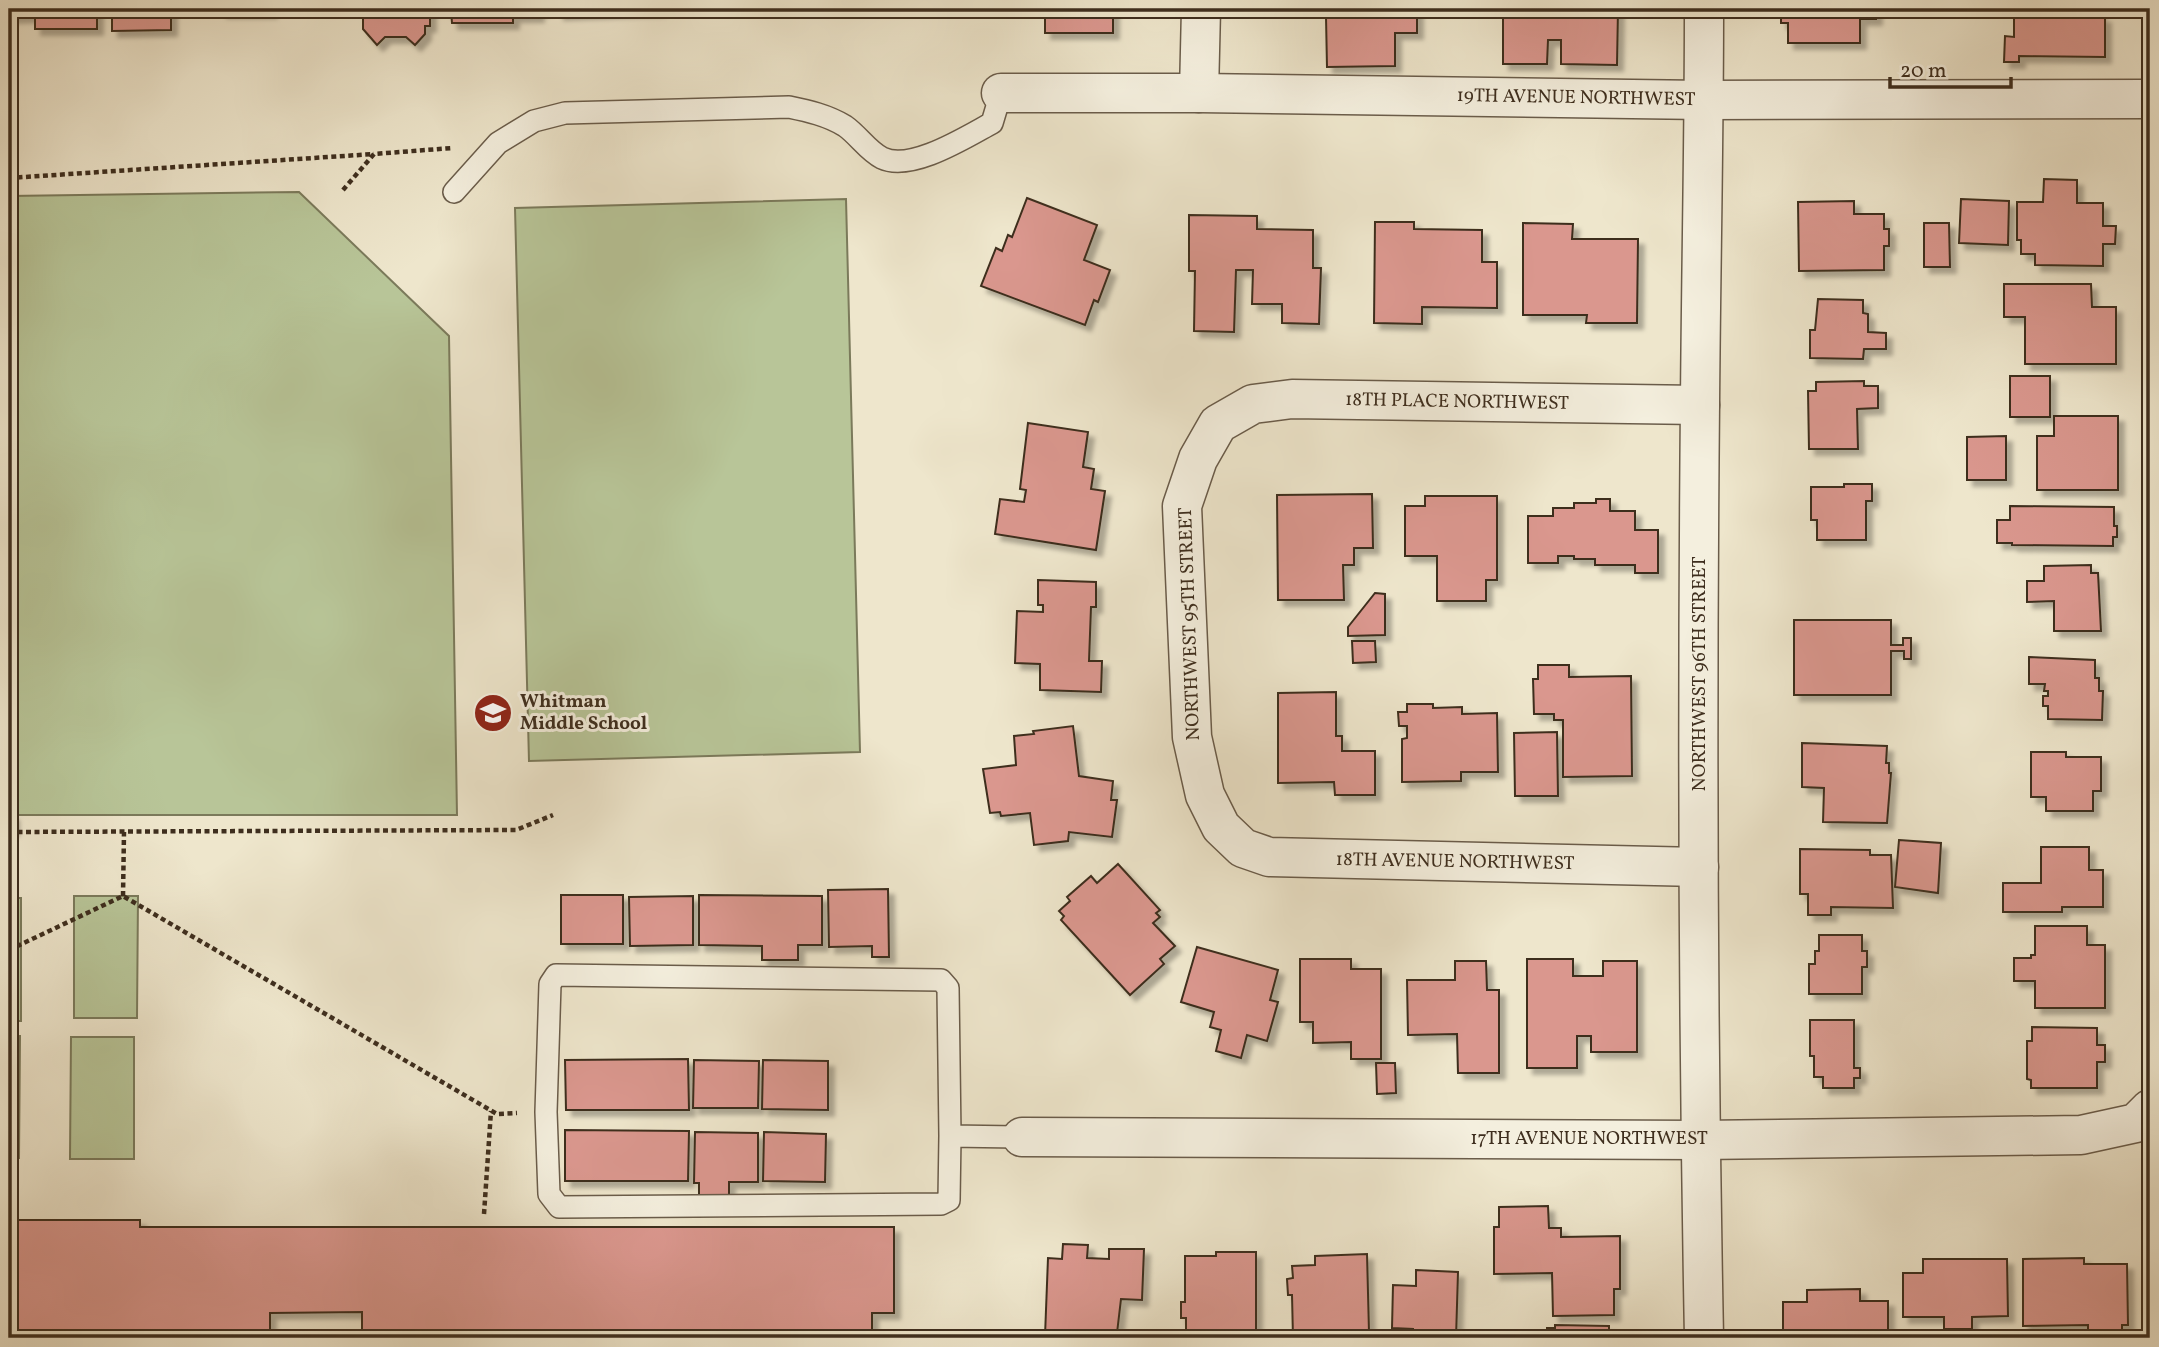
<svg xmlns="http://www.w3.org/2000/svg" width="2159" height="1347" font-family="Vollkorn,serif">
	<defs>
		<filter id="shadow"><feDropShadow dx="6" dy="6" stdDeviation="2" flood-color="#0004"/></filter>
	</defs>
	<rect width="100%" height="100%" fill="#eee6cc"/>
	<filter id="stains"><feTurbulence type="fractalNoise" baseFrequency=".00286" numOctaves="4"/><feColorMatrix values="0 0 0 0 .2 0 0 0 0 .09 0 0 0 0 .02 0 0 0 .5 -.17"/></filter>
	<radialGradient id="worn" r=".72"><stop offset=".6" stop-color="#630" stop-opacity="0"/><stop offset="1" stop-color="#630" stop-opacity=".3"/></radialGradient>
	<g fill="#b8c598" stroke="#7b7a5b" stroke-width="2">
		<polygon points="299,192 449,336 457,815 9,815 9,196"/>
		<polygon points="846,199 860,752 529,761 515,208"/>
		<polygon points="74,896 138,896 137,1018 74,1018"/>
		<rect x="9" y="898" width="12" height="123"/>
		<polygon points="9,1036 20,1036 19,1158 9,1158"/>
		<polygon points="71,1037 134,1037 134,1159 70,1159"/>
	</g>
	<g fill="#da978e" stroke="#3e2e1e" stroke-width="2" filter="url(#shadow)">
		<polygon points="10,9 97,9 97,29 35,29 35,16 10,17"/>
		<polygon points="112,9 171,9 171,30 112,31"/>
		<rect x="221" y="9" width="50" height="3"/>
		<polygon points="368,9 430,9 430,26 425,26 425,34 415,45 406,37 385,37 377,45 363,29 363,15"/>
		<polygon points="446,9 544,9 544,10 538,10 538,16 513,16 513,23 452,23 451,11 446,11"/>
		<polygon points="558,9 658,9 659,10 558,14"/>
		<rect x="1045" y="9" width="68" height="24"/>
		<polygon points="1334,9 1417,9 1417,33 1395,33 1395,66 1327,67 1326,17 1334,17"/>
		<polygon points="1503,9 1618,9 1617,65 1561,64 1561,40 1548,40 1547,64 1503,64"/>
		<polygon points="1781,9 1876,9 1876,19 1860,19 1860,43 1788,43 1788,23 1781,23"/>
		<polygon points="2014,9 2099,9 2099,17 2105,17 2105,57 2019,56 2019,62 2004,62 2005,36 2014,37"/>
		<polygon points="2044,179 2077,180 2077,203 2103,203 2103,226 2116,226 2115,244 2103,244 2103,266 2035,265 2035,254 2021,254 2021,240 2017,240 2017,202 2043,202"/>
		<polygon points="1027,198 1097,225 1084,260 1110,270 1098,302 1094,300 1085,325 981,286 996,248 1002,251 1008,235 1012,237"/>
		<polygon points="1961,199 2009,201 2008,245 1959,243"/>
		<polygon points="1854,201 1854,214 1884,214 1884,229 1889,229 1889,246 1884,246 1884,270 1799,271 1798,202"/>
		<polygon points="1189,215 1257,216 1257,229 1313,230 1313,268 1321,268 1319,324 1282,323 1282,304 1252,304 1253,270 1236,270 1234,332 1194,331 1195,271 1189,271"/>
		<polygon points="1375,222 1414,222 1414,229 1482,230 1482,262 1497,262 1497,308 1422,307 1422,324 1374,323"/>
		<polygon points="1523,223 1573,224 1572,239 1638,239 1637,323 1586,323 1587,315 1523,315"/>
		<polygon points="1924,223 1949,223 1950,267 1924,267"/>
		<polygon points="2004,284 2091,284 2092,307 2116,307 2116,364 2025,364 2025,317 2004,317"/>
		<polygon points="1818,299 1863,300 1863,313 1868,314 1868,332 1886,333 1886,349 1864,349 1863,359 1810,358 1810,330 1815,330"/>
		<rect x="2010" y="376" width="40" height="41"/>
		<polygon points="1864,381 1864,386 1878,386 1878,408 1857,409 1858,449 1809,449 1808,391 1816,391 1816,382"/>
		<polygon points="2054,416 2118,416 2118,490 2037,490 2037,436 2054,436"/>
		<polygon points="1028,423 1088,432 1083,467 1094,469 1091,489 1105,491 1096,550 995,534 1000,499 1024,502 1026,490 1020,489"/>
		<polygon points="2006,436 2006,480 1967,480 1967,437"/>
		<polygon points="1844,484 1872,484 1872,501 1866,501 1866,540 1817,540 1817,520 1811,520 1811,487 1844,487"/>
		<polygon points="1372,494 1373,548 1354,548 1354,565 1343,565 1344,600 1278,600 1277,495"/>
		<polygon points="1425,496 1497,496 1497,580 1486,580 1486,601 1437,601 1437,556 1405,556 1405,506 1425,506"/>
		<polygon points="1596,499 1610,499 1610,511 1635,511 1635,530 1658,530 1658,573 1635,573 1635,565 1595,565 1595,559 1574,559 1574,556 1558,556 1558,563 1528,563 1528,516 1553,516 1553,508 1574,508 1574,503 1596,503"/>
		<polygon points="2010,506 2114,507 2114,526 2117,526 2117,537 2113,537 2113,546 2012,545 2012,543 1997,543 1997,520 2010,520"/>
		<polygon points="2091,565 2091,573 2098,573 2101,631 2054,631 2054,601 2027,602 2027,581 2044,581 2044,566"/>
		<polygon points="1038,580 1096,582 1096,607 1091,607 1089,661 1102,661 1101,692 1040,690 1040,664 1015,663 1017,611 1043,612 1043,605 1038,605"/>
		<polygon points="1375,593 1385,594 1385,635 1348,636 1348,627"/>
		<polygon points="1794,620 1891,620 1891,645 1903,645 1903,638 1911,638 1911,659 1904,659 1904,651 1891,651 1891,695 1794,695"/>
		<polygon points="1352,641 1375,641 1376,662 1353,663"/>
		<polygon points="2029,657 2095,660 2095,678 2099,678 2099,691 2103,691 2102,720 2048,719 2048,706 2043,706 2043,696 2048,696 2048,691 2044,691 2045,684 2029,684"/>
		<polygon points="1538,665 1569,665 1569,677 1631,676 1632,776 1563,777 1563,720 1554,720 1554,714 1534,714 1533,679 1538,679"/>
		<polygon points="1336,692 1336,736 1342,736 1342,751 1375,751 1375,795 1335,795 1334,782 1278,783 1278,693"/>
		<polygon points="1407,704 1433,704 1433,708 1462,707 1462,714 1497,713 1498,772 1461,772 1461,781 1402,782 1402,739 1407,738 1407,726 1399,726 1398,712 1407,712"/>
		<polygon points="1073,726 1079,776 1113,781 1111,800 1117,800 1112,837 1069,832 1068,841 1034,845 1030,813 1001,816 1000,812 990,813 983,769 1016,765 1014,736 1034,734 1033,731"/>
		<polygon points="1557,732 1558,796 1515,796 1514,733"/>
		<polygon points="1802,743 1887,746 1886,763 1889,763 1889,773 1891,773 1887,823 1823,822 1824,788 1802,787"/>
		<polygon points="2031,752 2066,752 2066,757 2101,757 2101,791 2093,791 2093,811 2046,811 2046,797 2031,797"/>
		<rect x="9" y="815" width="4" height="15"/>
		<polygon points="1899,840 1941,843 1938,893 1895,887"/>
		<polygon points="2041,847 2089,847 2089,870 2103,870 2103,907 2062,907 2062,912 2003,912 2003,883 2041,883"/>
		<polygon points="1800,849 1870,850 1870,855 1891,855 1893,908 1831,907 1831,915 1808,915 1808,894 1800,894"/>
		<polygon points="1118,864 1160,910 1156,913 1160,917 1153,923 1175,946 1160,959 1164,964 1130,995 1061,920 1064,916 1059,911 1070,901 1067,897 1091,876 1097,883"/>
		<polygon points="888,889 889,957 872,957 872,946 829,947 828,890"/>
		<rect x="561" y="895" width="62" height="49"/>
		<polygon points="699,895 822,896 822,945 798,945 798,960 762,960 762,946 699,945"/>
		<polygon points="693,896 693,945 630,946 629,897"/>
		<polygon points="2035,926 2087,926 2087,945 2105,945 2105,1008 2035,1008 2035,981 2014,981 2014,958 2031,958 2031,955 2035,955"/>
		<polygon points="1819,935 1862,935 1862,951 1867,951 1867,967 1862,967 1862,994 1809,994 1809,964 1815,964 1815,951 1819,951"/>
		<polygon points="1197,947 1278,970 1270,1000 1278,1002 1267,1041 1247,1035 1241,1058 1216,1051 1221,1030 1210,1027 1214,1012 1181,1002"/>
		<polygon points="1300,959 1351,959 1351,969 1381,969 1381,1059 1351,1059 1351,1042 1313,1043 1313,1022 1300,1022"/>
		<polygon points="1527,959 1573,959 1573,976 1603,976 1603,961 1637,961 1637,1052 1591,1052 1591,1036 1577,1036 1577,1068 1527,1068"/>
		<polygon points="1455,961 1486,961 1487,990 1499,990 1499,1073 1458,1073 1457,1034 1408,1035 1407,980 1455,980"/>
		<polygon points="1810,1020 1854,1020 1854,1068 1860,1068 1860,1078 1854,1078 1854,1088 1823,1088 1823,1077 1814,1077 1814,1056 1810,1056"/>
		<polygon points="2032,1027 2097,1028 2097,1045 2105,1045 2105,1062 2097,1062 2097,1088 2031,1088 2031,1080 2027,1079 2027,1041 2032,1041"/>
		<polygon points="688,1059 689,1110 566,1110 565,1060"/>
		<polygon points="694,1060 759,1061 758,1108 693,1108"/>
		<polygon points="763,1060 828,1061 828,1110 762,1109"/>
		<polygon points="1376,1063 1395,1063 1396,1093 1377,1094"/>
		<polygon points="565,1130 689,1131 688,1181 565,1181"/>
		<polygon points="695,1132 758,1133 758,1182 729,1182 729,1197 699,1196 699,1183 694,1183"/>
		<polygon points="764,1132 826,1134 825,1182 763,1181"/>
		<polygon points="1548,1206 1549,1228 1561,1228 1561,1237 1620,1236 1620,1289 1614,1289 1614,1315 1553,1316 1552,1273 1494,1274 1494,1227 1499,1227 1499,1207"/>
		<polygon points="9,1220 140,1220 140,1227 894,1227 894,1313 872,1313 872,1338 362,1338 362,1312 270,1313 270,1338 9,1338"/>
		<polygon points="1063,1244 1088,1245 1087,1258 1109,1259 1109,1249 1144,1249 1142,1300 1121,1299 1117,1333 1111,1333 1111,1338 1045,1336 1048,1258 1062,1259"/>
		<polygon points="1216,1252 1256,1252 1256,1330 1186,1330 1186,1318 1181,1318 1181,1302 1185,1302 1185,1256 1216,1256"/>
		<polygon points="1367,1254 1369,1332 1332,1333 1332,1338 1293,1338 1292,1295 1288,1295 1287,1279 1293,1278 1292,1266 1315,1265 1315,1256"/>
		<polygon points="2084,1258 2084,1264 2127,1264 2128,1325 2122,1325 2122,1333 2088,1334 2088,1325 2023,1326 2023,1259"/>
		<polygon points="1923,1259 2007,1259 2008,1316 1972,1317 1972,1329 1944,1329 1944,1317 1903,1317 1903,1273 1923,1273"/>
		<polygon points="1416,1270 1458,1272 1456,1338 1413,1338 1413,1329 1392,1328 1393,1285 1416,1286"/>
		<polygon points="1860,1289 1860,1301 1888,1301 1888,1338 1783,1338 1783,1302 1807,1302 1807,1290"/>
		<polygon points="1555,1325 1609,1326 1609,1338 1547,1338 1547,1328 1555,1328"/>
	</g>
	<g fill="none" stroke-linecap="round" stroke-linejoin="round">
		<defs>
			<g id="service">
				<path d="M454,192L498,143L534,121L565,113L789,107C808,111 827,115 845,126C858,135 868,151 882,158C911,172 966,137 992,123L1001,93"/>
				<polyline points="950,1136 949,1200 941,1204 559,1207 549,1194 546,1112 550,984 556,975 941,980 948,988 950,1136 1022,1137"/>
			</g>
			<g id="minor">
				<polyline points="1001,93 1199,93 1704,100 2150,99"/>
				<polyline points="1199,93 1201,9"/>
				<polyline points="1699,867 1269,857 1243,848 1221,827 1205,795 1192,737 1182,506 1198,459 1218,424 1253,404 1292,399 1700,405"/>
				<polyline points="1022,1137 1700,1140 2081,1135 2136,1123 2150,1109"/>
			</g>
			<path id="tertiary" d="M1704,1338C1698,1027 1697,715 1700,403C1701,272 1704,140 1704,9"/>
		</defs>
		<use href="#service" stroke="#6a5c4a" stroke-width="24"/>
		<use href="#minor" stroke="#6a5c4a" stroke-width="41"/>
		<use href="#tertiary" stroke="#6a5c4a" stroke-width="41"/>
		<g stroke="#3e2e1e" stroke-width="4.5" stroke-dasharray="5 3.5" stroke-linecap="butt">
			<polyline points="9,178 374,154"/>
			<polyline points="343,190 374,154 452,148"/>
			<polyline points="9,832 516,830 553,815"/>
			<polyline points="123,896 124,832"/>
			<polyline points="9,950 123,896 497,1114 517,1113"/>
			<polyline points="484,1214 491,1111"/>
		</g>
		<use href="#service" stroke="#f4efde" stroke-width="21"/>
		<use href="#minor" stroke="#f4efde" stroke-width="38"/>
		<use href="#tertiary" stroke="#f4efde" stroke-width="38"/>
	</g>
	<defs>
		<symbol id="school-disc" viewBox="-11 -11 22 22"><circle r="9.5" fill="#8f2418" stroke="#f4efde"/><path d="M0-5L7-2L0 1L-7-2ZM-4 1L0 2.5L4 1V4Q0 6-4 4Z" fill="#fff"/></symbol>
	</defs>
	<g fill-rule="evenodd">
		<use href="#school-disc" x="471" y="691" width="44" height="44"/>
	</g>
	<g text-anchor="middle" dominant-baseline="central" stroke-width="6" stroke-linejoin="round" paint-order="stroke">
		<g font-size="19" fill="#3e2e1e" stroke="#f4efde">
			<text transform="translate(1576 98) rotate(1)">19TH AVENUE NORTHWEST</text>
			<text transform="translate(1457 402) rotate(1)">18TH PLACE NORTHWEST</text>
			<text transform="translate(1190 624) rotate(-92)">NORTHWEST 95TH STREET</text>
			<text transform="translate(1700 674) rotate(-90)">NORTHWEST 96TH STREET</text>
			<text transform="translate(1455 862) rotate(1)">18TH AVENUE NORTHWEST</text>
			<text x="1589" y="1139">17TH AVENUE NORTHWEST</text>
		</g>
		<g font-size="19" font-weight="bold" fill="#3e2e1e" stroke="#f4efde" text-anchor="start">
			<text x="520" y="702">Whitman<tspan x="520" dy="22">Middle School</tspan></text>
		</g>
	</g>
	<rect width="2159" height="1347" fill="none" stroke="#eee6cc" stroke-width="35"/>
	<rect x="10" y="10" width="2138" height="1326" fill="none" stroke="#3e2e1e" stroke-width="3.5"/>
	<rect x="18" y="18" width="2124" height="1312" fill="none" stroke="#3e2e1e" stroke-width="2"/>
	<path d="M1890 77v10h121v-10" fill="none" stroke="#3e2e1e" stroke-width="3.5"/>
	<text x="1900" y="77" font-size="21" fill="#3e2e1e" stroke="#f4efde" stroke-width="5" paint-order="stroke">20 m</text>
	<rect width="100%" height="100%" filter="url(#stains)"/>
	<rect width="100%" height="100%" fill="url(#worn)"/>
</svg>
